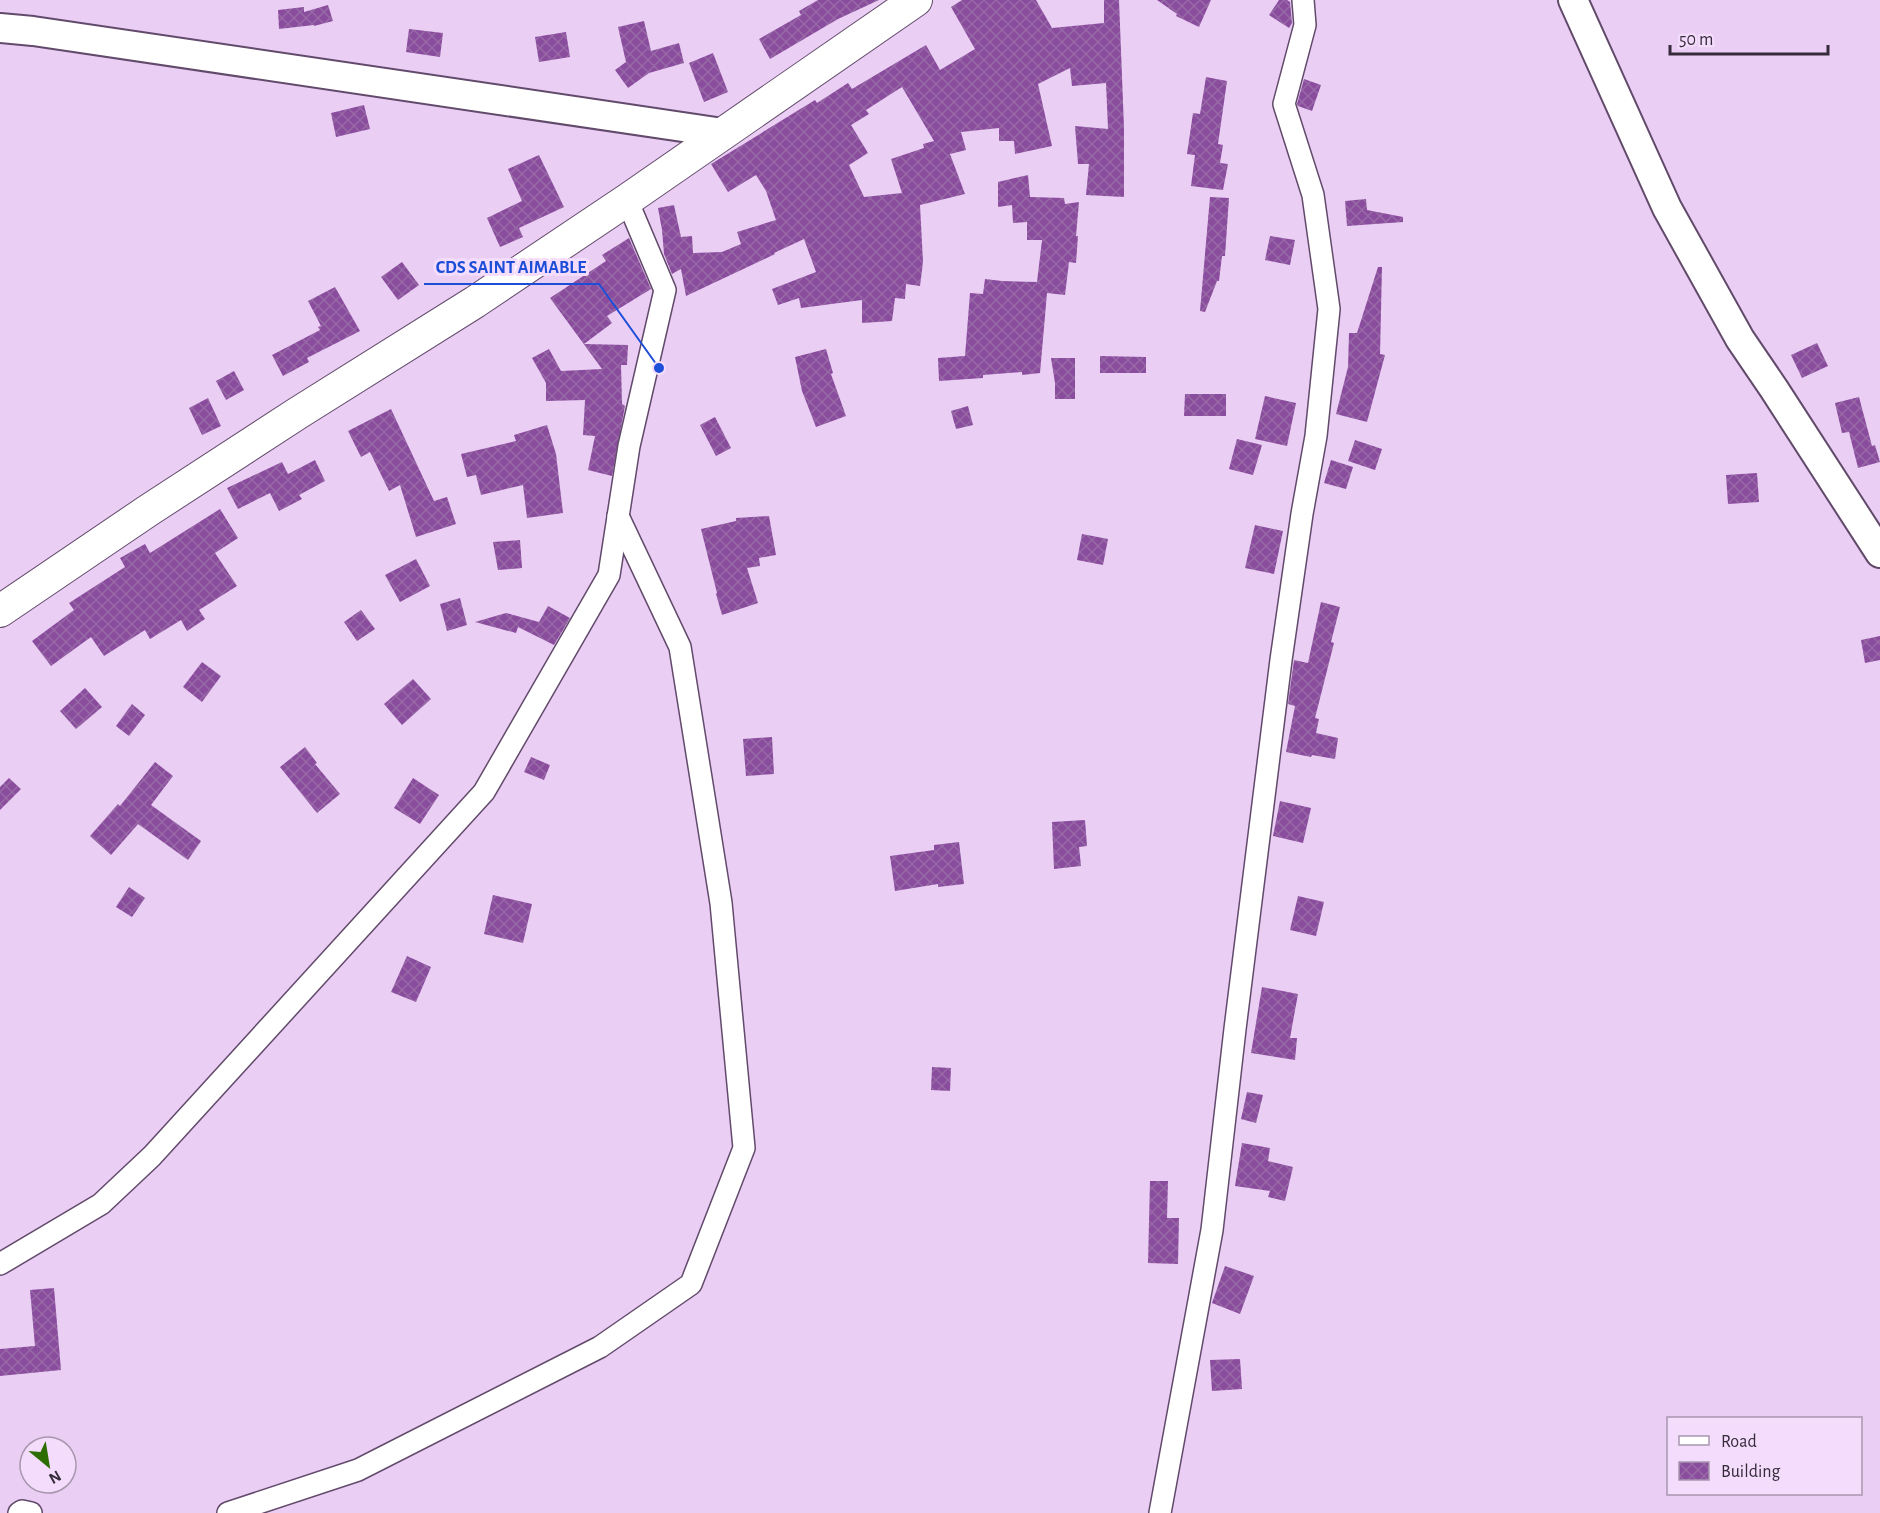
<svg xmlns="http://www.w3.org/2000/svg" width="1880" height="1513" font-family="'Alegreya Sans',sans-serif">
	<defs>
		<pattern id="building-cross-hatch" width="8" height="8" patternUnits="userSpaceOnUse" patternTransform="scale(1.5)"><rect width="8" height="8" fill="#8a4c9d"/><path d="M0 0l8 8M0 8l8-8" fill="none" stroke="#9869a7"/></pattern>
	</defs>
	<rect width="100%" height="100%" fill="#eacef4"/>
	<g fill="url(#building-cross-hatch)" fill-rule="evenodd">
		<polygon points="818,0 879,0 838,19 770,59 759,39 801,15 799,11"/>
		<path d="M962,0H1036L1052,28L1104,23V0H1119L1124,128V197L1086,195L1089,164H1078L1075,126L1108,129L1106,83L1072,86L1070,68L1038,84L1052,146L1015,154L1014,141H999V128L961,132L966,150L950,154L965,194L920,205L923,262L920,286L906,284L905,299L895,298L892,321L862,323V300L801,308L799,298L778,305L772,289L816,272L804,239L774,253L775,254L686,296L681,269L672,274L664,254L662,230L658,208L674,205L681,237L692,236L693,253L722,252L741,244L737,232L776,220L766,191L756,175L728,192L711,164L815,100L817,103L848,83L852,89L926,45L940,70L975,49L951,7ZM902,87L934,141L923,144L924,148L891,159L902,193L864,197L849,165L868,153L851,125L869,114L866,110Z"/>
		<polygon points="1157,0 1211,0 1199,27 1176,16 1177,14"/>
		<polygon points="1279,0 1287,0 1290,2 1292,23 1289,28 1269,15"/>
		<polygon points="328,5 333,21 314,26 314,25 279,29 278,10 304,7 304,12"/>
		<polygon points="644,21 651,51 679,43 684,63 649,73 628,88 615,70 626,62 618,27"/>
		<polygon points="409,29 443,33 440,57 406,52"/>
		<polygon points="566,32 570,57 539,62 535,37"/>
		<polygon points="713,53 728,92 704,102 689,63"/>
		<polygon points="1206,77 1227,81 1218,144 1223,145 1220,163 1228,164 1223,190 1191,186 1195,155 1187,154 1193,113 1200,114"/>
		<polygon points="1304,79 1321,85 1312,111 1298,106 1297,104"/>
		<polygon points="364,105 370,129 336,137 331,113"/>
		<polygon points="539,155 564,207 519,228 523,237 500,247 487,218 522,201 508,169"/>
		<polygon points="1028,175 1030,197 1064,198 1065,204 1079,202 1076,236 1078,236 1076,263 1069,262 1065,295 1047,293 1040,373 1022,375 1022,372 983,375 983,378 939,381 938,358 965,356 970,293 983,294 985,279 1002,281 1037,282 1042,240 1027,240 1027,222 1013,223 1012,205 998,207 998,182"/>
		<polygon points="1210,197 1229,198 1225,256 1222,256 1219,281 1217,281 1205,312 1200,311"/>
		<polygon points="1366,199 1367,210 1403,217 1403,222 1347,226 1345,201"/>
		<polygon points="1270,236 1295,240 1290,265 1265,260"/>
		<polygon points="629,238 651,289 607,316 612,323 584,344 628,345 627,365 621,365 622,404 625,406 612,476 588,470 595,436 583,435 585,400 546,401 546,383 532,358 549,349 561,371 602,369 550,298 606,261 602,255"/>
		<polygon points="402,262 419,285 398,300 381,277"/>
		<polygon points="1378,267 1382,267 1380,354 1385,355 1367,422 1336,414 1348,367 1349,333 1357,333"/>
		<polygon points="335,287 360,331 307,358 309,362 283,376 272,355 320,330 318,327 321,326 308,301"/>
		<polygon points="1817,343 1828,366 1802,378 1791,355"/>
		<polygon points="826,349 833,373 831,374 846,416 816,427 802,391 795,357"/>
		<polygon points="1100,356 1146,357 1146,373 1100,373"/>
		<polygon points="1051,358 1075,358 1075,399 1055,399 1055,383"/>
		<polygon points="234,371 244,390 226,400 216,381"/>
		<polygon points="1185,394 1226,394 1226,416 1184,416"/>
		<polygon points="1265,396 1296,403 1287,446 1255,439"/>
		<polygon points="1859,397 1872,446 1875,445 1880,462 1858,468 1849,432 1842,433 1835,403"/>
		<polygon points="208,398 221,426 202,435 189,408"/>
		<polygon points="968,406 973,425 956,429 951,411"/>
		<polygon points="391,409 434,501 447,497 456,524 416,537 400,485 389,491 370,452 361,457 348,431"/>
		<polygon points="715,417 731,448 716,456 700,425"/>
		<polygon points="547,425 556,454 563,513 527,518 523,485 481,495 476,475 467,477 461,454 516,441 514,435"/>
		<polygon points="1237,439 1262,445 1253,475 1229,469"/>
		<polygon points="1355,440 1382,449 1375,470 1348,461"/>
		<polygon points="315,460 325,481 299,495 302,499 279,511 270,493 238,509 227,488 282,462 288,474"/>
		<polygon points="1331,460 1353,467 1346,489 1324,483"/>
		<polygon points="1757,473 1759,502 1728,504 1726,475"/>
		<polygon points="220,509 238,538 215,553 237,586 199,610 205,619 187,631 181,620 150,639 145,630 104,656 91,637 51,666 32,641 74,610 69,603 125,567 120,558 145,544 150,553"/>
		<polygon points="769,516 776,555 759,558 760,566 747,568 758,603 722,615 716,594 717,593 701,529 736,521 736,518"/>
		<polygon points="1255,525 1283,531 1274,574 1245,568"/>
		<polygon points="1082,534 1108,539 1103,565 1077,560"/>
		<polygon points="520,540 522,568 498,570 493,542"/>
		<polygon points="416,559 430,586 400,602 385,575"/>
		<polygon points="460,598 467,625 447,631 440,604"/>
		<polygon points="1321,602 1340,607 1331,642 1334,643 1315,718 1319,719 1316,733 1338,738 1335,759 1312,755 1311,757 1286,752 1295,706 1288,704 1294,660 1308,663"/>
		<polygon points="548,606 570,618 554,645 518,627 516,633 475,622 506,613 539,622"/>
		<polygon points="361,610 375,629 357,641 344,622"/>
		<polygon points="1880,636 1880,660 1865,663 1861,640"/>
		<polygon points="202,662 221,676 202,702 183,687"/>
		<polygon points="413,679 431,699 402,725 384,704"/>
		<polygon points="85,688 102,707 76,729 60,711"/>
		<polygon points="132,704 145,715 129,736 116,726"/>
		<polygon points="772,737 774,774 746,776 743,739"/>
		<polygon points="305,747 317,763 315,764 340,794 317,813 280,767"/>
		<polygon points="531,757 550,765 544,780 524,772"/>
		<polygon points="155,762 173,776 151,805 201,841 188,860 138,824 111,855 90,836 118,804 120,806"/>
		<polygon points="9,778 21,789 0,810 0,787"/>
		<polygon points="413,778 439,795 420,824 394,808"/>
		<polygon points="1280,801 1311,808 1303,843 1273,836"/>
		<polygon points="1085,820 1087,846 1079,847 1081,866 1054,869 1052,822"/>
		<polygon points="959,842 964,884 938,887 938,884 895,891 890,856 934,850 934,845"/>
		<polygon points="129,887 145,898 132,917 116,907"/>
		<polygon points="493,895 532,904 523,943 484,934"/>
		<polygon points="1298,896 1324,902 1316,936 1290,930"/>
		<polygon points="407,956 431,967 416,1002 391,992"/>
		<polygon points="1262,987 1298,994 1290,1038 1297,1038 1295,1060 1251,1053"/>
		<polygon points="932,1067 951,1068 950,1091 931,1090"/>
		<polygon points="1247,1092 1263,1095 1256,1123 1241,1119"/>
		<polygon points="1242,1143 1270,1148 1268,1161 1293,1167 1285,1201 1268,1197 1270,1191 1235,1186"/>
		<polygon points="1150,1181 1168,1181 1167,1218 1179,1218 1178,1264 1148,1263"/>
		<polygon points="1225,1266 1254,1276 1240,1314 1212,1303"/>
		<polygon points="54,1288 61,1370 0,1376 0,1349 35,1346 30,1290"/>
		<polygon points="1240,1359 1242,1389 1212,1391 1210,1360"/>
	</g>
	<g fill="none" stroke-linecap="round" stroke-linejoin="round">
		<defs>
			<g id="street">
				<polyline points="0,1264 101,1204 152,1156 484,792 609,575 629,446 665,290 627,200"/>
				<polyline points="19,1513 22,1511 31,1513"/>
				<polyline points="228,1513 358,1470 600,1347 691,1284 744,1148 721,903 680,647 618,516"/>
				<polyline points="1160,1513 1212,1230 1235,1029 1281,660 1302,514 1316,436 1329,309 1313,195 1284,104 1305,25 1303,0"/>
			</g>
			<g id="secondary">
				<polyline points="1573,0 1667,208 1740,339 1774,389 1880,553"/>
				<polyline points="0,28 33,31 723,133"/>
			</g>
			<polyline id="primary" points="0,611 149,510 298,413 475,302 627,200 916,0"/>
		</defs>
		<use href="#street" stroke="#624a6b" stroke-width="24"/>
		<use href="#secondary" stroke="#624a6b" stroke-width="32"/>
		<use href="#primary" stroke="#624a6b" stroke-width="34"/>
		<use href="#street" stroke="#fff" stroke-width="21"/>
		<use href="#secondary" stroke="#fff" stroke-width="28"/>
		<use href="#primary" stroke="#fff" stroke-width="32"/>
	</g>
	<path fill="none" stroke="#1d4ed8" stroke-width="2" d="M659 368L599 284H424"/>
	<circle fill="#1d4ed8" stroke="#f4ddfc" stroke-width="2" cx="659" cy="368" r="6"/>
	<g font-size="18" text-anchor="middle" font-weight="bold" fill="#1d4ed8" stroke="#f4ddfc" stroke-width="6" stroke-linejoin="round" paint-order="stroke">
		<text x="511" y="273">CDS SAINT AIMABLE</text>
	</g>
	<rect x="1667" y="1417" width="195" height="78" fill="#f4ddfc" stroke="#a896ae" stroke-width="1.5"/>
	<rect x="1679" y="1436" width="30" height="9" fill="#ffffff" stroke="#a896ae" stroke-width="1.5"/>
	<text x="1721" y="1447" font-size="18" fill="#362b3a">Road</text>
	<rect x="1679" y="1462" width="30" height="18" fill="url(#building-cross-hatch)" stroke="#a896ae" stroke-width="1.5"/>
	<text x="1721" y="1477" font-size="18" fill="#362b3a">Building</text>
	<g transform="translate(48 1465) rotate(150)"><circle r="28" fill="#f4ddfc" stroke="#a896ae" stroke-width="1.5"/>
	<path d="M0-4.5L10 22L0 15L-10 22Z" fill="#2d6e03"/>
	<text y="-9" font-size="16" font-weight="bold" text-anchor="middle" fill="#362b3a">N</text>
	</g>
	<path d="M1670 45v9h158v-9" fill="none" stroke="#362b3a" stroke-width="3"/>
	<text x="1679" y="45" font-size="18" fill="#362b3a" stroke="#f4ddfc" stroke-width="4.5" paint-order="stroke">50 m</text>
</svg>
